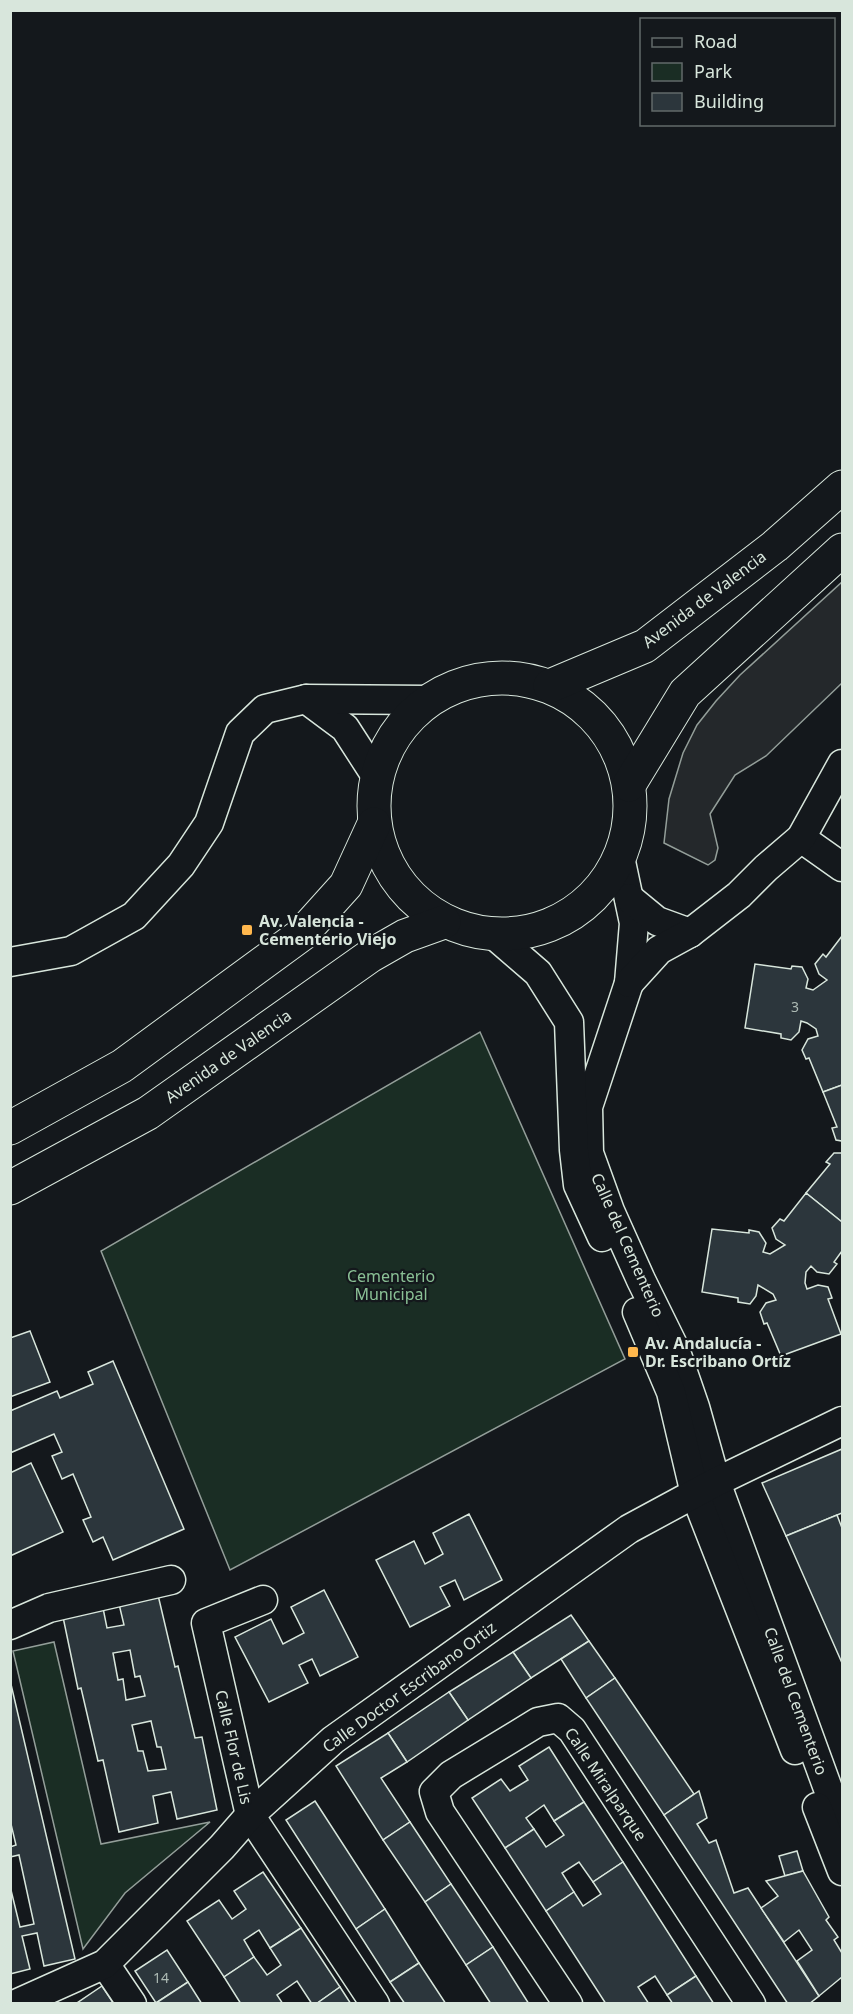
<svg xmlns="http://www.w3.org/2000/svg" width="853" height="2014" font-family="'Noto Sans',sans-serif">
	<rect width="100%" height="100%" fill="#14181c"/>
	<g fill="#1a2d24" stroke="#939e99" stroke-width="1.5">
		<polygon points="480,1032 625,1359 230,1570 101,1251"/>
		<polygon points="54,1642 101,1844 210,1822 125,1893 83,1949 13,1651"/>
	</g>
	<polygon fill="#24282b" stroke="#939e99" stroke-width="1.5" points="842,582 842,683 766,756 735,775 710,814 718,848 715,860 708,865 664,843 669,799 683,753 697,725 716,701 740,675"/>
	<g fill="#2c363c" stroke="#d8e6dc" stroke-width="1.5" fill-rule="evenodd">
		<polygon points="842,936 842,1085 823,1092 809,1058 806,1059 802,1050 808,1039 818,1036 816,1029 807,1023 801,1021 799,1032 791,1040 781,1038 781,1034 745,1028 755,964 791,969 792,966 802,967 808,979 806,988 813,990 827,980 819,974 815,964 823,954 826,957"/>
		<polygon points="842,1085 842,1141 836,1140 832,1128 837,1127 823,1092"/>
		<polygon points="834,1153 842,1153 842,1222 806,1193 830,1164 826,1162"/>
		<polygon points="806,1193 842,1222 842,1251 834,1262 837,1264 829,1274 817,1272 811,1266 806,1272 805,1283 807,1289 818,1285 828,1287 832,1298 828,1299 841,1334 781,1356 767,1323 764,1324 760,1312 766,1303 776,1300 773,1294 758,1285 756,1296 750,1304 738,1302 738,1298 702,1292 712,1229 749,1233 749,1230 759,1232 766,1243 763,1252 770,1254 785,1245 776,1239 772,1228 780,1219 784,1221"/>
		<polygon points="30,1331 50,1382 10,1397 10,1338"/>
		<polygon points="113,1361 184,1529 113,1560 103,1537 93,1542 83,1520 91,1517 73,1474 62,1479 52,1456 62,1452 54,1434 10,1453 10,1411 57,1391 60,1398 93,1384 88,1372"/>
		<polygon points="842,1449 842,1513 786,1536 762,1483"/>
		<polygon points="31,1463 63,1532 10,1556 10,1473"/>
		<polygon points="469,1514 502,1580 464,1600 455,1580 440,1587 450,1606 410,1627 376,1560 414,1541 425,1564 443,1554 433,1533"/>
		<polygon points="837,1515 842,1528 842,1663 786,1536"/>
		<polygon points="324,1590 358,1657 320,1676 312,1659 299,1665 308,1683 269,1702 235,1637 271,1619 283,1644 304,1633 291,1607"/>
		<path d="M158,1595L175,1667L178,1666L195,1738L202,1737L217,1810L177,1819L171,1792L153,1796L158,1823L119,1832L103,1760L98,1761L81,1688L78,1689L63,1617L103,1608L107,1628L124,1625L119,1604ZM130,1650L135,1677L140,1676L145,1696L126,1700L123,1679L118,1680L113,1653ZM151,1721L157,1747H161L166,1769L148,1771L143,1751H138L132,1725Z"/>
		<polygon points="571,1615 589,1641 531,1678 513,1652"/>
		<polygon points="589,1641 615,1678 586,1698 561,1659"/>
		<polygon points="513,1652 531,1678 468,1720 449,1692"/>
		<polygon points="615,1678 694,1794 664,1815 586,1698"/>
		<polygon points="10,1680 75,1959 44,1966 37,1933 22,1936 30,1969 10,1974 10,1886 20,1927 34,1924 19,1855 10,1857 10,1847 16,1845 10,1820"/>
		<polygon points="449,1692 468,1720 407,1762 388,1733"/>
		<polygon points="388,1733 407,1762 381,1778 410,1822 383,1840 336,1766"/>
		<polygon points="549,1747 584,1802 554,1821 544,1805 526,1818 534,1829 505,1848 472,1798 501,1779 510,1791 528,1780 519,1766"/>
		<polygon points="699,1791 707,1818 697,1824 709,1843 716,1840 734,1893 748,1888 819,1996 809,2004 788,2004 664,1815"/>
		<polygon points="315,1801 385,1909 356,1929 286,1820"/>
		<polygon points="584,1802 623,1862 593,1882 579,1862 562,1873 574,1892 546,1911 505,1848 534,1829 546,1847 564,1835 554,1821"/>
		<polygon points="410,1822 451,1884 425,1902 383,1840"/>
		<polygon points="797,1851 803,1871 785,1876 779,1856"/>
		<polygon points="623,1862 696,1976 667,1995 655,1976 638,1987 649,2004 606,2004 546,1911 574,1892 583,1906 601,1894 593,1882"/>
		<polygon points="803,1871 829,1917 826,1920 838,1937 834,1940 842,1953 842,1977 819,1996 797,1961 812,1950 799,1930 784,1942 761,1908 778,1896 766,1881"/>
		<polygon points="263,1872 301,1928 270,1948 259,1930 244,1940 254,1957 224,1977 187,1921 219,1900 232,1919 246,1909 234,1891"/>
		<polygon points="451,1884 493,1947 466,1965 425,1902"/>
		<polygon points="385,1909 419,1963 390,1982 356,1929"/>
		<polygon points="301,1928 340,1987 316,2004 312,2004 297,1981 277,1995 283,2004 241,2004 224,1977 254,1957 267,1975 281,1965 270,1948"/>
		<polygon points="493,1947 529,2004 491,2004 466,1965"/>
		<polygon points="167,1950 188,1982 156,2003 135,1971"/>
		<polygon points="419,1963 446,2004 405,2004 390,1982"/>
		<polygon points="696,1976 714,2004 673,2004 667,1995"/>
		<polygon points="188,1982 202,2004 156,2004 156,2003"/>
		<polygon points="102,1986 114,2004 77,2004 77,2003"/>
		<polygon points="340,1987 351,2004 316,2004"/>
	</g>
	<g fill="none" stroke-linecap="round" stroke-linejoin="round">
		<defs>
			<g id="street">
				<polyline points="306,699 345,728 376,776"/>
				<polyline points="801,838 842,867"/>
				<polyline points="620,857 634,923 629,983 588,1107 589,1153 610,1211 641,1280 675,1349 695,1407 716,1482 842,1827"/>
				<polyline points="629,898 657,921 690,933"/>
				<polyline points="494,935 538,973 569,1022 574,1150 578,1185 602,1237"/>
				<polyline points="10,962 71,951 134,916 181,865 209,823 240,733 265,709 306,699 428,700"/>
				<polyline points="629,983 659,950 690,933 739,895 766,868 801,838 842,764"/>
				<polyline points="637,1312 671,1392 695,1494 795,1750"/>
				<polyline points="263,1600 206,1623 250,1815 375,2004"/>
				<polyline points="10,1625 49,1608 171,1580"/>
				<polyline points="817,1807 842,1871"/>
				<polyline points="105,1964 132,2004"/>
				<polyline points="16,2004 105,1964 222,1847 250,1815 333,1740 629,1529 716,1482 842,1421"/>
				<polyline points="568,2004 440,1812 434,1792 451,1775 538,1722 558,1718 572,1730 751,2004"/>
			</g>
			<g id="highway">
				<circle cx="502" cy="806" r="128"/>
				<polyline points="550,686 645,646 775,546 842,487"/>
				<polyline points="629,785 685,693 842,550"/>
				<polyline points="10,1128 122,1066 301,935 346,885 374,824"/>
				<polyline points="10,1188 148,1113 370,956 405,936 444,922"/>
			</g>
		</defs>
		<use href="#street" stroke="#d8e6dc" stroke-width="31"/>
		<use href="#highway" stroke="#d8e6dc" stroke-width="35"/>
		<use href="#street" stroke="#14181c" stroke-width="28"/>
		<use href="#highway" stroke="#14181c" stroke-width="33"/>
	</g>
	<g fill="#ffb74d" stroke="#14181c" stroke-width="2">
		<rect x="241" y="924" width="12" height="12" rx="3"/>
		<rect x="627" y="1346" width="12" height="12" rx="3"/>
	</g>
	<g text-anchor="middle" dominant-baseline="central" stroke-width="4.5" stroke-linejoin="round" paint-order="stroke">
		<g font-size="14" fill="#adbab4">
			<text x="795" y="1006">3</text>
			<text x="161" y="1977">14</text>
		</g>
		<g font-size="16" fill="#d8e6dc" stroke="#14181c">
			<text transform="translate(704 599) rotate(-37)">Avenida de Valencia</text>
			<text transform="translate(228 1056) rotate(-35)">Avenida de Valencia</text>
			<text transform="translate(628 1245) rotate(66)">Calle del Cementerio</text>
			<text transform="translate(409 1687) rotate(-36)">Calle Doctor Escribano Ortiz</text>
			<text transform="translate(796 1701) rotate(70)">Calle del Cementerio</text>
			<text transform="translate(234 1747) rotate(77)">Calle Flor de Lis</text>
			<text transform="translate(606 1784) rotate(56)">Calle Miralparque</text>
		</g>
		<g font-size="16" font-weight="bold" fill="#d8e6dc" stroke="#14181c" text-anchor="start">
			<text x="259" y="921">Av. Valencia -<tspan x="259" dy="18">Cementerio Viejo</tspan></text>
			<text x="645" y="1343">Av. Andalucía -<tspan x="645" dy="18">Dr. Escribano Ortíz</tspan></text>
		</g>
		<g font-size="16" fill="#8ac095" stroke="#14181c">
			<text x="391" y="1276">Cementerio<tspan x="391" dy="18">Municipal</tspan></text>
		</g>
	</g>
	<rect width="853" height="2014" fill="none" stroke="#d8e6dc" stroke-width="24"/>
	<rect x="640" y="18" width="195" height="108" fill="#14181c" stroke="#626a69" stroke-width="1.5"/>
	<rect x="652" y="38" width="30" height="9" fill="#14181c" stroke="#626a69" stroke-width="1.5"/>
	<text x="694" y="48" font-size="18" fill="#d8e6dc">Road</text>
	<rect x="652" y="63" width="30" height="18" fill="#1a2d24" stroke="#626a69" stroke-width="1.5"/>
	<text x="694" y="78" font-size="18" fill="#d8e6dc">Park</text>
	<rect x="652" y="93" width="30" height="18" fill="#2c363c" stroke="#626a69" stroke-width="1.5"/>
	<text x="694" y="108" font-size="18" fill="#d8e6dc">Building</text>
</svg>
